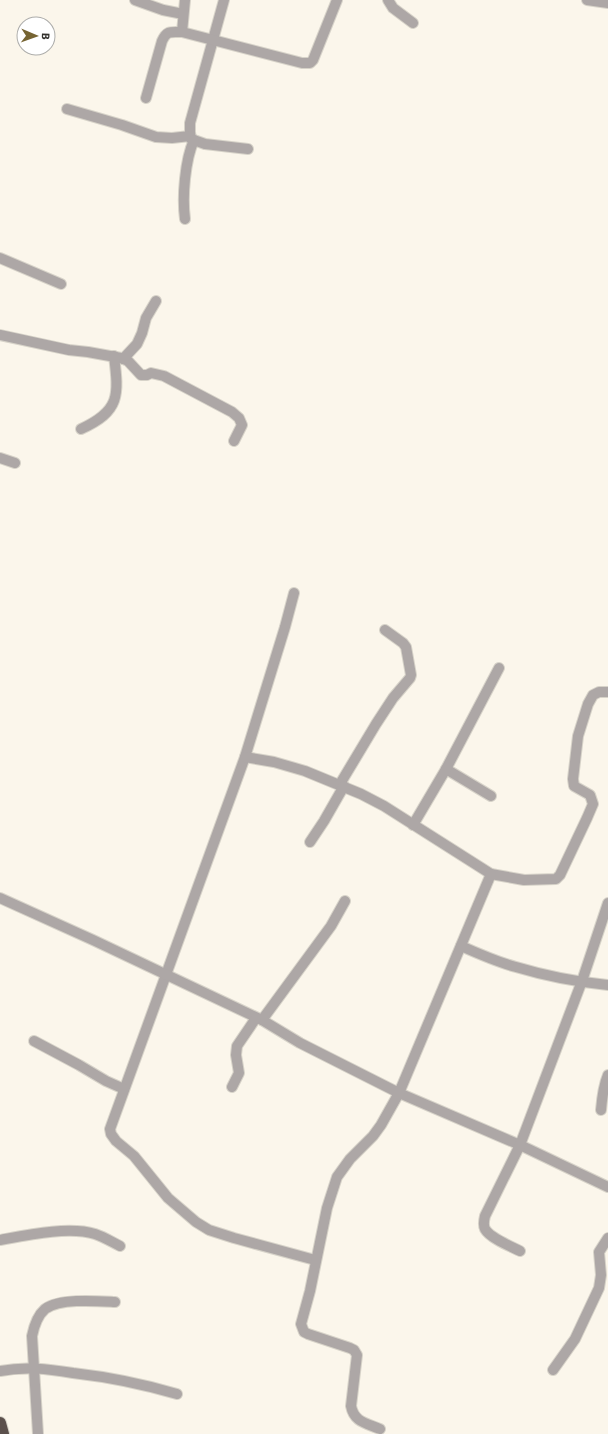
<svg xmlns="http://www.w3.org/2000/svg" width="608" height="1434" font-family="Signika,sans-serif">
	<rect width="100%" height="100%" fill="#fbf6eb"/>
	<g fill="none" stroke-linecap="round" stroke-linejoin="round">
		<defs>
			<g id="minor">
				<polyline points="135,0 163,10 183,14"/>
				<polyline points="224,0 190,123 190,132 191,139 205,144 248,149"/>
				<polyline points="388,0 393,8 413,23"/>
				<polyline points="587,0 608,3"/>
				<polyline points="182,32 185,0"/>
				<path d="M146,98L162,41C167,30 171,32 182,32L302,63H310L313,60L337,0"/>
				<polyline points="67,109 122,125 156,137 172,138 190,136"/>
				<path d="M185,219C182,197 185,160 194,140"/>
				<polyline points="0,258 61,284"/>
				<polyline points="0,335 69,350 88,352 121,358 128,361 141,375 147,375 151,373 164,376 232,412 239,418 242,425 234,441"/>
				<polyline points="123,359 137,344 142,333 146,318 156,301"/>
				<path d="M81,429C120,411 119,396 114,356"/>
				<polyline points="0,458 15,463"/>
				<polyline points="294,593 285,627 245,757 110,1129 111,1134 116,1141 134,1156 168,1198 196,1222 209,1230 234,1238 315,1260"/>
				<polyline points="245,757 274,762 305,771 361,794 384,806 491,874 524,880 556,879 560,875 587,818 593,804 590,795 574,786 573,779 578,736 588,704 593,695 599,692 608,692"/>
				<polyline points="446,769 491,796"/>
				<polyline points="340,784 376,724 393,698 410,678 411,675 406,647 403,643 385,630"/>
				<polyline points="413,825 446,769 499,668"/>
				<polyline points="310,842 324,821 344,786"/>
				<polyline points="0,898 93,940 262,1020 300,1043 399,1093 520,1145 608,1187"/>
				<path d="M461,946C479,954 497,962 516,967C546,976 577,982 608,985"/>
				<polyline points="262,1020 331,926 345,901"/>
				<polyline points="34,1041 79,1065 106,1081 124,1089"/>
				<polyline points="232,1087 239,1073 236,1055 237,1046 256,1018"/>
				<path d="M601,1110C602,1098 603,1087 608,1075"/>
				<path d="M0,1240C27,1235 69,1226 95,1234C104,1237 112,1242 120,1246"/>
				<path d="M520,1251C510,1246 490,1238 485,1229C483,1225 484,1220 485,1216L520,1145L582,981L608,903"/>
				<polyline points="553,1370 575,1339 599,1288 601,1275 599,1252 608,1238"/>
				<path d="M0,1371C25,1366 48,1369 73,1373C108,1377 143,1384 177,1394"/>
				<path d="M380,1429C366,1423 354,1422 351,1406L357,1355L354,1350L350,1348L308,1334L304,1332L301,1324L310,1291L327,1208L337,1177L350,1159L373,1136L381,1125L399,1093L491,874"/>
				<path d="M38,1434L32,1336C34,1326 37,1316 45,1309C60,1298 97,1301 115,1302"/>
			</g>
			<polyline id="highway" points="0,1423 3,1434"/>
		</defs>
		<use href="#minor" stroke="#d7d3c9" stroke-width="12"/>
		<use href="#highway" stroke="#d7d3c9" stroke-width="14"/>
		<use href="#minor" stroke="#ada7a6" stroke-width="10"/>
		<use href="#highway" stroke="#5b504c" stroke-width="12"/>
	</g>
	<g transform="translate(36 36) rotate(92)"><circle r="19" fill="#ffffff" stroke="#adadab"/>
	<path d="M0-3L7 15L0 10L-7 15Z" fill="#766432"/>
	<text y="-6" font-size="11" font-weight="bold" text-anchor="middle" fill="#33312d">B</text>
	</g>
</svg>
